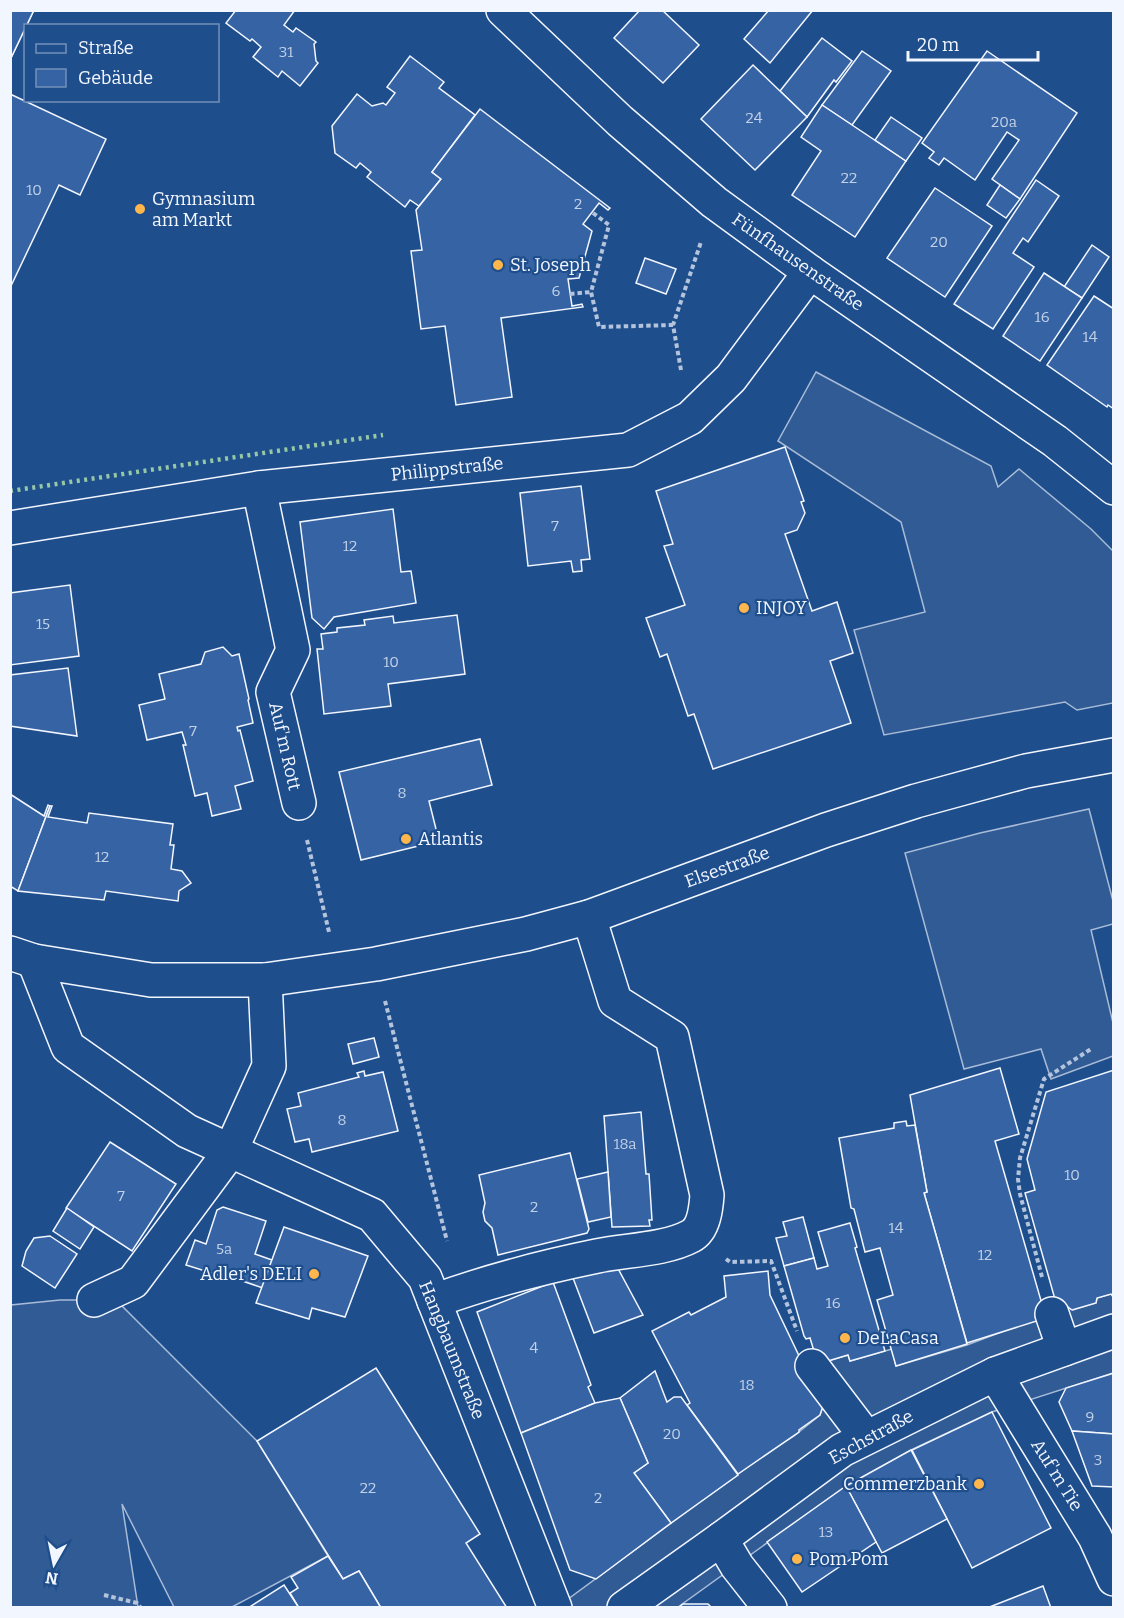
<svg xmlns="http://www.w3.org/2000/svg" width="1124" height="1618" font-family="Bitter,serif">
	<rect width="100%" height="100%" fill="#1f4e8c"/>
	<g fill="#305b95" stroke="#a8bbd7" stroke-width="1.5">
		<polygon points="816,372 991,466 998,487 1019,469 1091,529 1113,551 1113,703 1077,710 1065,702 884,735 854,630 925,612 901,522 778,441"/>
		<polygon points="1089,809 1113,901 1113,924 1091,930 1113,1023 1113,1056 1051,1079 1041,1049 964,1069 905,853 980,833"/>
		<polygon points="1111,1294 1113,1297 1113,1373 992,1412 911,1450 846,1486 678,1607 556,1608 765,1454 794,1436 820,1415 823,1406 804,1368 848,1355 850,1361 892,1349 896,1366 967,1345 1068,1307 1073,1310 1096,1303 1097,1298"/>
		<polygon points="60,1300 94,1300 120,1304 257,1441 328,1556 232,1607 174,1607 122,1504 138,1607 11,1608 11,1305"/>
	</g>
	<g fill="#3563a3" stroke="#f2f6ff" stroke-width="1.5">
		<polygon points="10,10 34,10 10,60"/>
		<polygon points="10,10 34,10 10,60"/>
		<polygon points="236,10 295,10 284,25 293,32 296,28 316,42 314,44 316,61 318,63 300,86 282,71 278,77 253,57 261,47 252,39 250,41 226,23"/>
		<polygon points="640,10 662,10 699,45 663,83 614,38"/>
		<polygon points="813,10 770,63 744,39 769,10"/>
		<polygon points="822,38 852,61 836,82 834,80 807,117 780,91"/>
		<polygon points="862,51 891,71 852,125 822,105"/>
		<polygon points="987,51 1077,113 1020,199 992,179 1019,140 1007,132 975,180 944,158 939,165 929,158 934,152 922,143"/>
		<polygon points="410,56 444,82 439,88 475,115 432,172 441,179 419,206 410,200 405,207 367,177 371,172 360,163 356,168 335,153 332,126 357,94 372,106 383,103 386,105 395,93 387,87"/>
		<polygon points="753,65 807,117 755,170 701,119"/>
		<polygon points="10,94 106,139 80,195 59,185 10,288"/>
		<polygon points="822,105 906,161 855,237 792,195 821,151 801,137"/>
		<polygon points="480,109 610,208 608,210 599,203 583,224 592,231 579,278 568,279 572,306 582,304 583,307 501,318 512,397 456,405 445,326 421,329 411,251 422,250 416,210 441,179 432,172"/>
		<polygon points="891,117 922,138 906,161 875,140"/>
		<polygon points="1036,180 1059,196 1028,242 1023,238 1013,253 1034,267 993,329 954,304"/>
		<polygon points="1000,185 1020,199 1006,218 987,205"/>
		<polygon points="935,188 992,226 945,297 887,258"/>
		<polygon points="1092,245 1109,257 1082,298 1064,287"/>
		<polygon points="645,258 676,269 666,294 636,283"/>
		<polygon points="1044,273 1082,298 1040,361 1003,336"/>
		<polygon points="1094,296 1114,309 1114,409 1108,405 1107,407 1047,365"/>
		<polygon points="785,447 804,501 801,502 805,513 797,530 785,534 812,611 837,602 853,653 830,661 851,723 713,769 694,714 688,716 667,654 660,657 646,618 685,605 664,546 673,544 656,491"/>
		<polygon points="581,486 590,559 581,560 582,571 573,572 571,561 528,566 520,493"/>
		<polygon points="393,509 401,572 411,571 416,603 334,617 324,629 312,618 300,522"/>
		<polygon points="70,585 79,656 10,665 10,593"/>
		<polygon points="457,615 465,674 388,684 391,706 324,714 317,649 323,649 321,634 337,632 337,628 365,625 364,620 393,616 394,623"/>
		<polygon points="223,647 232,656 239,654 249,699 248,700 253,723 237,727 238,731 240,730 253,781 235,786 241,809 212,816 207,793 195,796 183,745 186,745 182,732 147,740 139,705 165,699 159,674 201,664 205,652"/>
		<polygon points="68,668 77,736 10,726 10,675"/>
		<polygon points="480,739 492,785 429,801 439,841 361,860 339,772"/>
		<polygon points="10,794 44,816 48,805 50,806 18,891 10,886"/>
		<polygon points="50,806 52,806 48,817 87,823 89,813 173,824 170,845 174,845 171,869 182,871 191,883 179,891 178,901 106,891 104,900 18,891"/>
		<polygon points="374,1038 379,1057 353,1064 348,1044"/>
		<polygon points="1000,1068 1019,1134 995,1141 1046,1318 967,1343 924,1193 927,1192 910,1095"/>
		<polygon points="1114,1070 1114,1297 1111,1294 1097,1298 1096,1303 1072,1310 1068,1307 1058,1310 1025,1193 1035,1190 1027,1159 1046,1092"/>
		<polygon points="364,1071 365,1076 383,1072 398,1131 312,1152 309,1139 295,1142 287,1109 301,1106 298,1093 359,1077 357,1073"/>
		<polygon points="641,1112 646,1174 649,1174 652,1220 649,1220 650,1226 612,1227 604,1116"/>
		<polygon points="906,1121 907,1126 915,1125 927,1192 924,1193 967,1344 896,1366 877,1300 893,1295 880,1248 865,1252 854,1209 851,1208 839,1138 894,1128 894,1123"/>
		<polygon points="110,1142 176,1184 132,1251 66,1208"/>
		<polygon points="570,1153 589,1229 587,1233 498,1255 492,1228 485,1221 483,1212 485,1203 479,1175"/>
		<polygon points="608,1172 611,1217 588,1222 577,1179"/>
		<polygon points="223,1207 266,1221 255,1254 272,1260 263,1288 219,1273 218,1275 186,1265 195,1240 206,1244 217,1210"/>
		<polygon points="67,1208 94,1227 80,1249 53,1231"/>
		<polygon points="803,1217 814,1258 784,1266 776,1238 787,1236 783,1222"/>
		<polygon points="850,1223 857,1247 855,1248 885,1351 850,1361 848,1355 818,1364 810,1338 806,1339 804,1336 784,1266 814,1258 817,1269 828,1266 818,1232"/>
		<polygon points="284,1227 368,1256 345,1317 312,1308 309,1319 256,1303"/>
		<polygon points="50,1236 77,1254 55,1288 22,1266 26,1251 34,1238"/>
		<polygon points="615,1263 643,1315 594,1333 573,1278"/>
		<polygon points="768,1271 770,1295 823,1406 820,1415 799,1430 799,1432 738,1474 687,1405 690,1403 652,1331 689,1312 691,1315 726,1297 724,1276"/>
		<polygon points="553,1282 591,1385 588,1387 595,1403 521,1433 477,1312"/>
		<polygon points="376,1368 480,1534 466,1543 507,1608 381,1608 359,1571 343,1579 257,1441"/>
		<polygon points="655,1371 667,1402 674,1397 681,1397 738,1475 671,1523 634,1473 648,1463 620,1398"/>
		<polygon points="1114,1373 1114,1434 1072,1431 1059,1402 1066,1388"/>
		<polygon points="620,1398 648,1463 634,1473 671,1523 596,1579 570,1570 521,1433 595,1403"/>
		<polygon points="992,1412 1051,1528 972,1568 912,1450"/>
		<polygon points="1072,1431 1114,1434 1114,1487 1092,1486"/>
		<polygon points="911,1450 947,1519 882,1553 846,1486"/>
		<polygon points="846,1486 876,1542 802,1592 767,1542"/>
		<polygon points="328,1556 343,1579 359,1571 381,1608 299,1608 290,1593 298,1588 291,1577"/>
		<polygon points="284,1585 299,1608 248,1608"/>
		<polygon points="1043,1586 1051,1608 987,1608"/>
		<polygon points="683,1604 708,1604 712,1608 678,1608"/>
	</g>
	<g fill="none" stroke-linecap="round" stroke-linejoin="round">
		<defs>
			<g id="minor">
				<polyline points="503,10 620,121 714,202 810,272 1055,441 1114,488"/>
				<polyline points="259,488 293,650 273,692 299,803"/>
				<polyline points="10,528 259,488 628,450 690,418 731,378 810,272"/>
				<polyline points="10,953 34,961 151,980 265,980 376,964 526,934 589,917 826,830 916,801 1026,771 1114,755"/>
				<polyline points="34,961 68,1047 187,1131 372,1215 425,1278 555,1608"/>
				<polyline points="94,1300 133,1282 231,1150 269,1066 265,980"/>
				<path d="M434,1301C486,1282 543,1267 597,1256C626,1250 665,1250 691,1236C704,1229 706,1208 707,1195L672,1037L615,1001L589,917"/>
				<polyline points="1052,1314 1064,1349"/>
				<polyline points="812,1366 866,1437"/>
				<polyline points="995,1374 1095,1537 1114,1579"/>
				<polyline points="721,1539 737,1566 770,1608"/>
				<polyline points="624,1608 721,1539 842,1450 995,1374 1114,1331"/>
			</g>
		</defs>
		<use href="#minor" stroke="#f2f6ff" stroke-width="36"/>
		<g stroke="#b3c4dc" stroke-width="4" stroke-dasharray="4.5 3" stroke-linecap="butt">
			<polyline points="593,213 609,225 591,292 599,327 673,325"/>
			<polyline points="570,294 591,292"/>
			<polyline points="681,370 673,325 701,242"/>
			<polyline points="307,840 329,932"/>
			<polyline points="385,1001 447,1241"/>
			<polyline points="726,1259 730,1262 771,1261 797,1331"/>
			<polyline points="1042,1277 1020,1194 1018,1179 1020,1158 1044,1079 1091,1049"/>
			<polyline points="104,1595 137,1603 141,1608"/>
		</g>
		<use href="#minor" stroke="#1f4e8c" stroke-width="33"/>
		<polyline stroke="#97c8a6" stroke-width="4.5" stroke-dasharray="3 4.5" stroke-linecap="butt" points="10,491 383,435"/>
	</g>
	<g fill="#ffb74d" stroke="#1f4e8c" stroke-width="2">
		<circle cx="140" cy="209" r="6"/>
		<circle cx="498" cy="265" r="6"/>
		<circle cx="744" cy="608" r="6"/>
		<circle cx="406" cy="839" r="6"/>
		<circle cx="314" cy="1274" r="6"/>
		<circle cx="845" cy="1338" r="6"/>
		<circle cx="979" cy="1484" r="6"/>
		<circle cx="797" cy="1559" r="6"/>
	</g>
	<g text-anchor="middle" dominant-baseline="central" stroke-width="4.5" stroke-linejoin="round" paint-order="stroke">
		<g font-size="15" fill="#c3d1e8">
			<text x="286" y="52">31</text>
			<text x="754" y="118">24</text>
			<text x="1004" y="122">20a</text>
			<text x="849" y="178">22</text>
			<text x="34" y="190">10</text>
			<text x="578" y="204">2</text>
			<text x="939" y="242">20</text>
			<text x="556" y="291">6</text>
			<text x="1042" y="317">16</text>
			<text x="1090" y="337">14</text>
			<text x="555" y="526">7</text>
			<text x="350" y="546">12</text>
			<text x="43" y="624">15</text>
			<text x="391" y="662">10</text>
			<text x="193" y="731">7</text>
			<text x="402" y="793">8</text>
			<text x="102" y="857">12</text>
			<text x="342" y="1120">8</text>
			<text x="625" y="1144">18a</text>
			<text x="1072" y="1175">10</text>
			<text x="121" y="1196">7</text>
			<text x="534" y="1207">2</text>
			<text x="896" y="1228">14</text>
			<text x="224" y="1249">5a</text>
			<text x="985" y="1255">12</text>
			<text x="833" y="1303">16</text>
			<text x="534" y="1348">4</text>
			<text x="747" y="1385">18</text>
			<text x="1090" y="1417">9</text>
			<text x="672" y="1434">20</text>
			<text x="1098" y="1460">3</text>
			<text x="368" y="1488">22</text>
			<text x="598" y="1498">2</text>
			<text x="826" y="1532">13</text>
		</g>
		<g font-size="18" fill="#f2f6ff" stroke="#1f4e8c" text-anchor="start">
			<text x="152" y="199">Gymnasium<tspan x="152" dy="21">am Markt</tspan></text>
			<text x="510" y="265">St. Joseph</text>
			<text x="756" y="608">INJOY</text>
			<text x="418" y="839">Atlantis</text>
			<text x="302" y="1274" text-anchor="end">Adler's DELI</text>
			<text x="857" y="1338">DeLaCasa</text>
			<text x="967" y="1484" text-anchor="end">Commerzbank</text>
			<text x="809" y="1559">Pom Pom</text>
		</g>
		<g font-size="18" fill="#f2f6ff" stroke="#1f4e8c">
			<text transform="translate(798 262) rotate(35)">Fünfhausenstraße</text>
			<text transform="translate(447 469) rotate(-6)">Philippstraße</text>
			<text transform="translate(285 746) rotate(77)">Auf'm Rott</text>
			<text transform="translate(727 867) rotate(-20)">Elsestraße</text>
			<text transform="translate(452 1350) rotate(68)">Hangbaumstraße</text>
			<text transform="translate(871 1437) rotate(-29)">Eschstraße</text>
			<text transform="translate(1057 1475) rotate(58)">Auf'm Tie</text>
		</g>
	</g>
	<rect width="1124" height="1618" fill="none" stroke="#f2f6ff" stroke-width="24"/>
	<rect x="24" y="24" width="195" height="78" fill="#1f4e8c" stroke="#7391ba" stroke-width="1.5"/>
	<rect x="36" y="44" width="30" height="9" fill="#1f4e8c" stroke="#7391ba" stroke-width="1.5"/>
	<text x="78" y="54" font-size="18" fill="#f2f6ff">Straße</text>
	<rect x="36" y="69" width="30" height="18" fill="#3563a3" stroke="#7391ba" stroke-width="1.5"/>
	<text x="78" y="84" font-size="18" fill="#f2f6ff">Gebäude</text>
	<g transform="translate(54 1564) rotate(189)" stroke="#1f4e8c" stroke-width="4.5" paint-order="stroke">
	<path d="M0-4.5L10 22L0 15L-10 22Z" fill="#f2f6ff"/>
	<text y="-9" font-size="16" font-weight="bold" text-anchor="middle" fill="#f2f6ff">N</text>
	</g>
	<path d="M908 51v9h130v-9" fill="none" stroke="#f2f6ff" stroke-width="3"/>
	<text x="917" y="51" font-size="18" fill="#f2f6ff" stroke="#1f4e8c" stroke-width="4.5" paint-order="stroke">20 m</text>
</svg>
